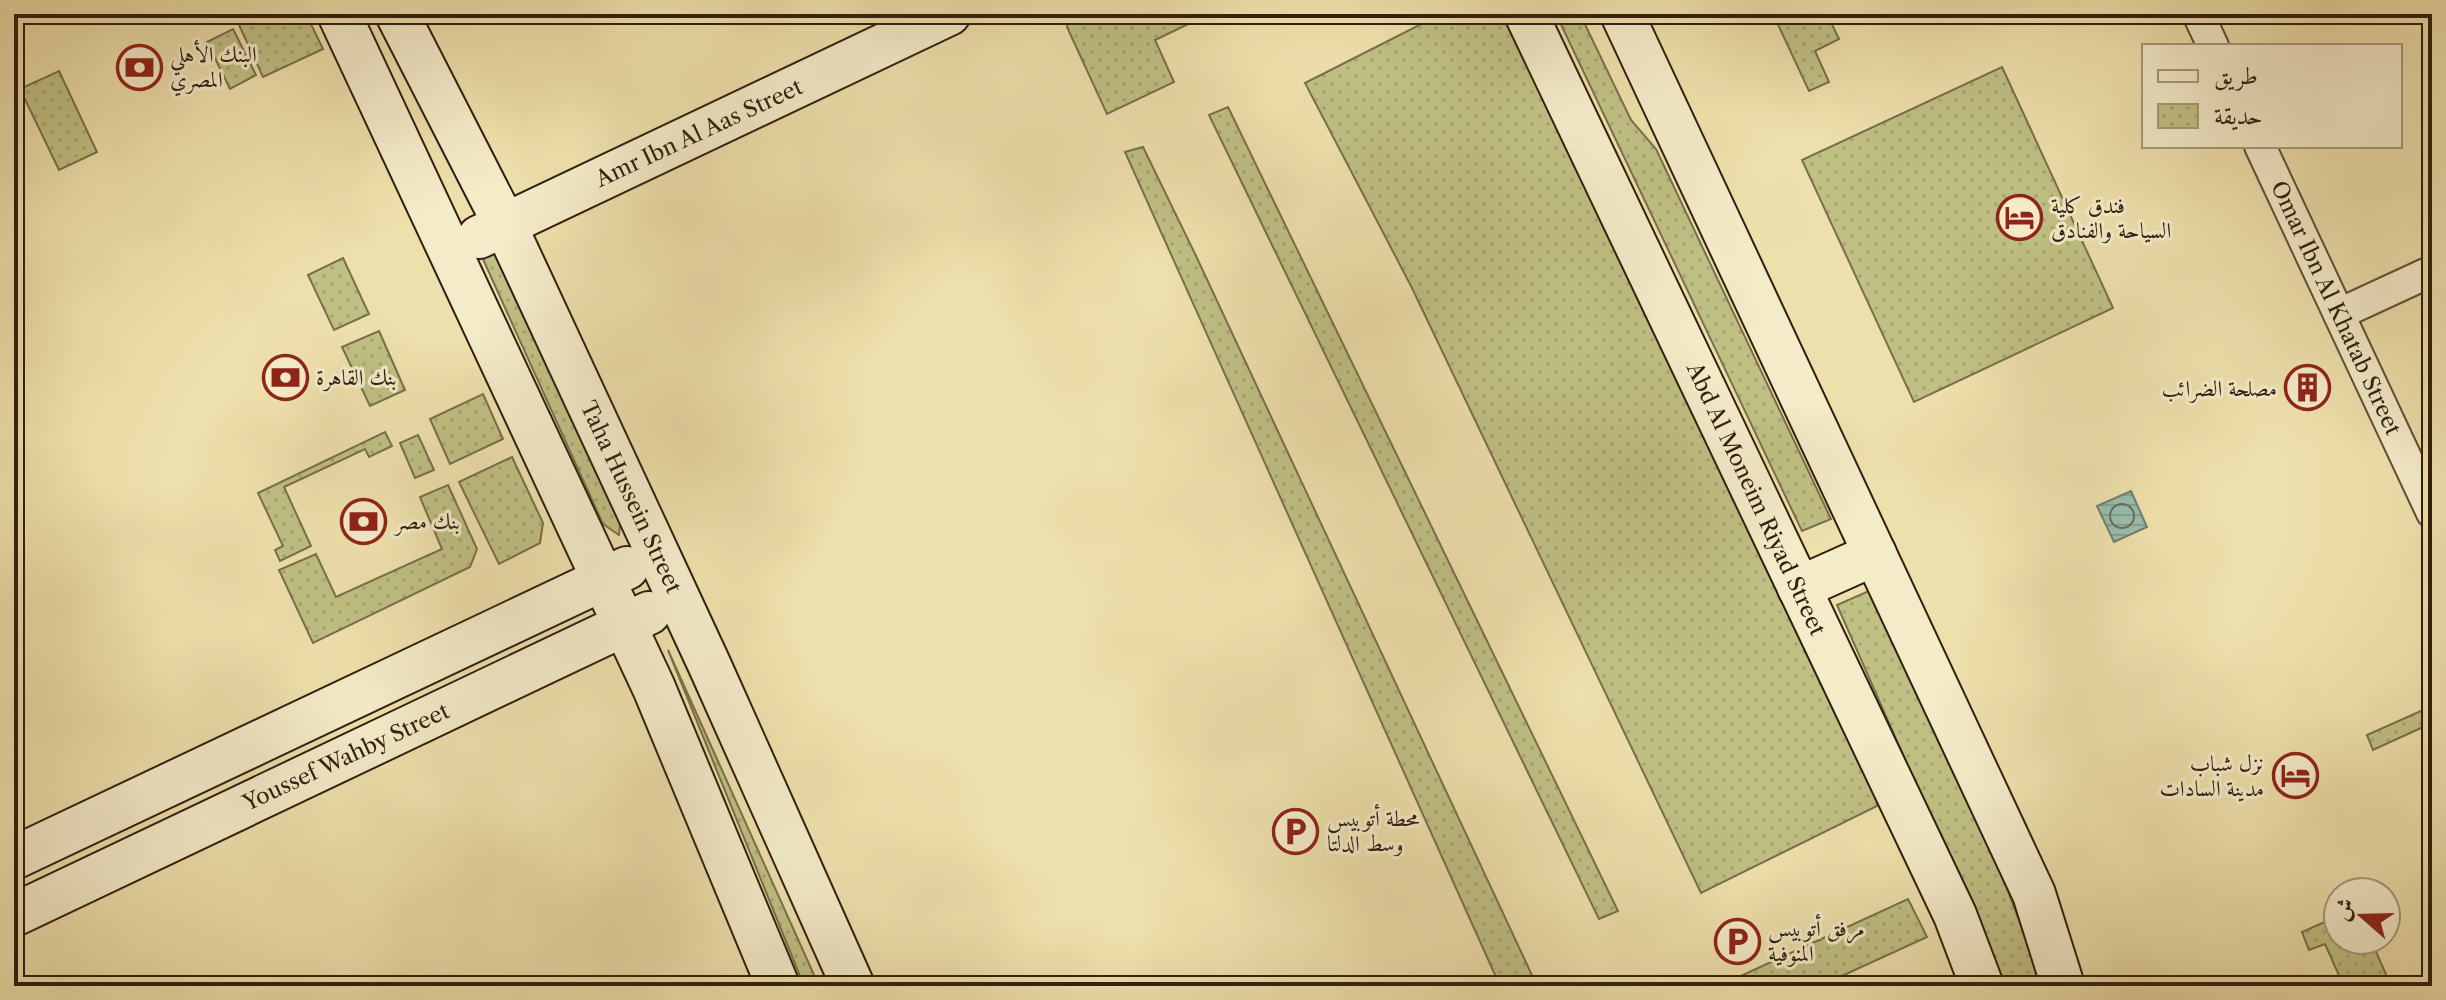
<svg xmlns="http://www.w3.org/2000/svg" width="2446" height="1000" font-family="'Libre Caslon Text',Amiri,serif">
	<defs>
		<pattern id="park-dots" width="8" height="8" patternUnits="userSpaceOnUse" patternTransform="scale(2)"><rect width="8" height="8" fill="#c0c084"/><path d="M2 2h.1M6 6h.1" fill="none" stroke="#a5a571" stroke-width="1.8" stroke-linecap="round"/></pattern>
		<pattern id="water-rules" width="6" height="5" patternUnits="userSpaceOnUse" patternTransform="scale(2)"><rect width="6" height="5" fill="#99bdae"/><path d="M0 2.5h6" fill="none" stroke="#84a294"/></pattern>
	</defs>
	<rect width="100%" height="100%" fill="#eee0ac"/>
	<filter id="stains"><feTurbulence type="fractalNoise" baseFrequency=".0025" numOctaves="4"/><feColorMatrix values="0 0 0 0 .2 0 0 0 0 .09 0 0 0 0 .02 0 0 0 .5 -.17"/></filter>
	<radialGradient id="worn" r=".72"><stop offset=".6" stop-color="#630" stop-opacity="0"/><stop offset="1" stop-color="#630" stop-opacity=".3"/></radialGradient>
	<g fill="url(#park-dots)" stroke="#787049" stroke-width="2">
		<polygon points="261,14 306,14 323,49 263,77 239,25"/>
		<polygon points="1068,14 1209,14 1155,40 1174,82 1107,114 1067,27"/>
		<polygon points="1441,14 1508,14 1883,803 1701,893 1411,286 1305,83"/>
		<polygon points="1556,14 1580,14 1631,120 1656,149 1831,519 1802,531"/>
		<polygon points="1773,14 1827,14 1839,39 1815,51 1829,82 1809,91"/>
		<polygon points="233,29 256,75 230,89 207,42"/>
		<polygon points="2002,67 2113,308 1914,402 1802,160"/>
		<polygon points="59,71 97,152 59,170 20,89"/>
		<polygon points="1228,107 1618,911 1599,919 1209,115"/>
		<polygon points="1143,147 1197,258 1537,986 1500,986 1125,152"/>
		<polygon points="498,250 621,515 619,535 603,524 482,257"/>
		<polygon points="343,258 369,314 334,330 308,275"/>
		<polygon points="379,331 405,390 370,406 342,347"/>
		<polygon points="483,394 503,439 450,464 430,419"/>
		<polygon points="385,432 392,446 369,457 365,449 284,487 311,546 280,561 275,550 283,546 258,493"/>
		<polygon points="418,435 434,470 415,478 400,443"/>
		<polygon points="512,457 543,523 540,543 499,564 459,482"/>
		<polygon points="448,485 477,549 470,567 313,643 279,570 316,554 336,597 442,549 420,497"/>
		<path d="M1871,590C1933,720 1998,849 2042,986H2005L1837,605Z"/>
		<polygon points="668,650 819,986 804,986"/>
		<polygon points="2432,706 2432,723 2373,750 2367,735"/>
		<polygon points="1908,899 1927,937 1820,986 1719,986"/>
		<polygon points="2338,916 2338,940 2371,940 2391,986 2335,986 2342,982 2325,944 2309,950 2302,932"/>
	</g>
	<polygon fill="url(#water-rules)" stroke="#6f7e6e" stroke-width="2" points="2131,491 2147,527 2114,542 2097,506"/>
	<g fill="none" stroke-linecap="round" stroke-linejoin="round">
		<circle stroke="#646e5e" stroke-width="2" cx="2122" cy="516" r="12"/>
		<defs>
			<g id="street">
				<polyline points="2198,14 2213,46"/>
				<polyline points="2260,146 2432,513"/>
				<polyline points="2339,314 2432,271"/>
			</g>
			<g id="secondary">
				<polyline points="339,14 654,688 778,986"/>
				<polyline points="397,14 505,225 709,664 853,986"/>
				<polyline points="1526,14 1955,915 1982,986"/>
				<polyline points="1622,14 2034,894 2063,986"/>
				<polyline points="479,237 949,14"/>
				<polyline points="1799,588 1875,554"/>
				<polyline points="14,858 627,568"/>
				<polyline points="14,915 649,613"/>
			</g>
		</defs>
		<use href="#street" stroke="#604f36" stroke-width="34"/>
		<use href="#secondary" stroke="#301f0e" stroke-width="46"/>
		<use href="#street" stroke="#f4ebc9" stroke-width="30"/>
		<use href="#secondary" stroke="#f4ebc9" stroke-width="42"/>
	</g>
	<defs>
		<symbol id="bank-ring" viewBox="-11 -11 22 22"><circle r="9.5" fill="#f4ebc9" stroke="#8f2418" stroke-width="1.5"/><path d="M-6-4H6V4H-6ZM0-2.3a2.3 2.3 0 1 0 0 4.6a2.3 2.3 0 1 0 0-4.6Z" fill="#8f2418"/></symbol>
		<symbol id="hotel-ring" viewBox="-11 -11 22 22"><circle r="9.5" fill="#f4ebc9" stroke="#8f2418" stroke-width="1.5"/><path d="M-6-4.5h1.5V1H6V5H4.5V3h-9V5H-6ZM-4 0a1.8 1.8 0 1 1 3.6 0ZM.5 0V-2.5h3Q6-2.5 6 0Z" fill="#8f2418"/></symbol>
		<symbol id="building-ring" viewBox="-11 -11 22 22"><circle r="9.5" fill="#f4ebc9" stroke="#8f2418" stroke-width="1.5"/><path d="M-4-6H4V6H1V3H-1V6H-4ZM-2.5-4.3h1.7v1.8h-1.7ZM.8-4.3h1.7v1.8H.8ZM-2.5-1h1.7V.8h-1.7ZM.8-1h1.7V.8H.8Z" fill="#8f2418"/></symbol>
		<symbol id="parking-ring" viewBox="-11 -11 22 22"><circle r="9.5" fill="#f4ebc9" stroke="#8f2418" stroke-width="1.5"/><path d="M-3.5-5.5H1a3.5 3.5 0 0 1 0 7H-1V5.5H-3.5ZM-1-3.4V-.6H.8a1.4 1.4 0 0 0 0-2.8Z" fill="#8f2418"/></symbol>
	</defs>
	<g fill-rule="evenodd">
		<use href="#bank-ring" x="114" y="42" width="51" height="51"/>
		<use href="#hotel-ring" x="1994" y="192" width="51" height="51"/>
		<use href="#bank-ring" x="260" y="352" width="51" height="51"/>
		<use href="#building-ring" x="2282" y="362" width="51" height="51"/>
		<use href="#bank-ring" x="338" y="496" width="51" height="51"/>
		<use href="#hotel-ring" x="2270" y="750" width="51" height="51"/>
		<use href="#parking-ring" x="1270" y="806" width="51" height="51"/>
		<use href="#parking-ring" x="1712" y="916" width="51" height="51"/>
	</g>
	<g text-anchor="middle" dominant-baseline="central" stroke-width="6" stroke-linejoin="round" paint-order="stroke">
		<g font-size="22" fill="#301f0e" stroke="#f4ebc9" text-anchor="start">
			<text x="170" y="54">البنك الأهلي<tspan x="170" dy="25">المصري</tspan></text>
			<text x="2051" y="205">فندق كلية<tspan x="2051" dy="25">السياحة والفنادق</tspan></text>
			<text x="316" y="377">بنك القاهرة</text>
			<text x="2277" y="388" text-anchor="end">مصلحة الضرائب</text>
			<text x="395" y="521">بنك مصر</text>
			<text x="2264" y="763" text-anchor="end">نزل شباب<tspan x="2264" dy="25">مدينة السادات</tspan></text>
			<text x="1327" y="818">محطة أتوبيس<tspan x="1327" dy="25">وسط الدلتا</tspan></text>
			<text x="1768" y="928">مرفق أتوبيس<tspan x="1768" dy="25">المنوفية</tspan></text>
		</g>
		<g font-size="22" fill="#301f0e" stroke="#f4ebc9">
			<text transform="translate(699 133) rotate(-25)">Amr Ibn Al Aas Street</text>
			<text transform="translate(2336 308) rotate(65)">Omar Ibn Al Khatab Street</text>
			<text transform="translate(631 497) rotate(65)">Taha Hussein Street</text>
			<text transform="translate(1756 499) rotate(65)">Abd Al Moneim Riyad Street</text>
			<text transform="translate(346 757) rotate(-25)">Youssef Wahby Street</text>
		</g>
	</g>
	<rect width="2446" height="1000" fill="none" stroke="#eee0ac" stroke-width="48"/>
	<rect x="16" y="16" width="2414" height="968" fill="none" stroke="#301f0e" stroke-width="4"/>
	<rect x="24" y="24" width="2398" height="952" fill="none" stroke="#301f0e" stroke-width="2"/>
	<rect x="2142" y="44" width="260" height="104" fill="#f4ebc9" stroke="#a6997e" stroke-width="2"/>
	<rect x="2158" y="70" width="40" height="12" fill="#f4ebc9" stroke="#a6997e" stroke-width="2"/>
	<text x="2214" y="84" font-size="24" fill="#301f0e">طريق</text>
	<rect x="2158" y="104" width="40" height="24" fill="url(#park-dots)" stroke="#a6997e" stroke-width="2"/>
	<text x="2214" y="124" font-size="24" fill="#301f0e">حديقة</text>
	<g transform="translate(2362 916) rotate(290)"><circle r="38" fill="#f4ebc9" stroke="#a6997e" stroke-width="2"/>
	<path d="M0-6L14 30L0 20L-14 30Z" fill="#8f2418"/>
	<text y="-12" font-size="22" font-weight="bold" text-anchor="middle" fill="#301f0e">ش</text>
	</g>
	<rect width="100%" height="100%" filter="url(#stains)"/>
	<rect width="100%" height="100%" fill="url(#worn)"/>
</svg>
